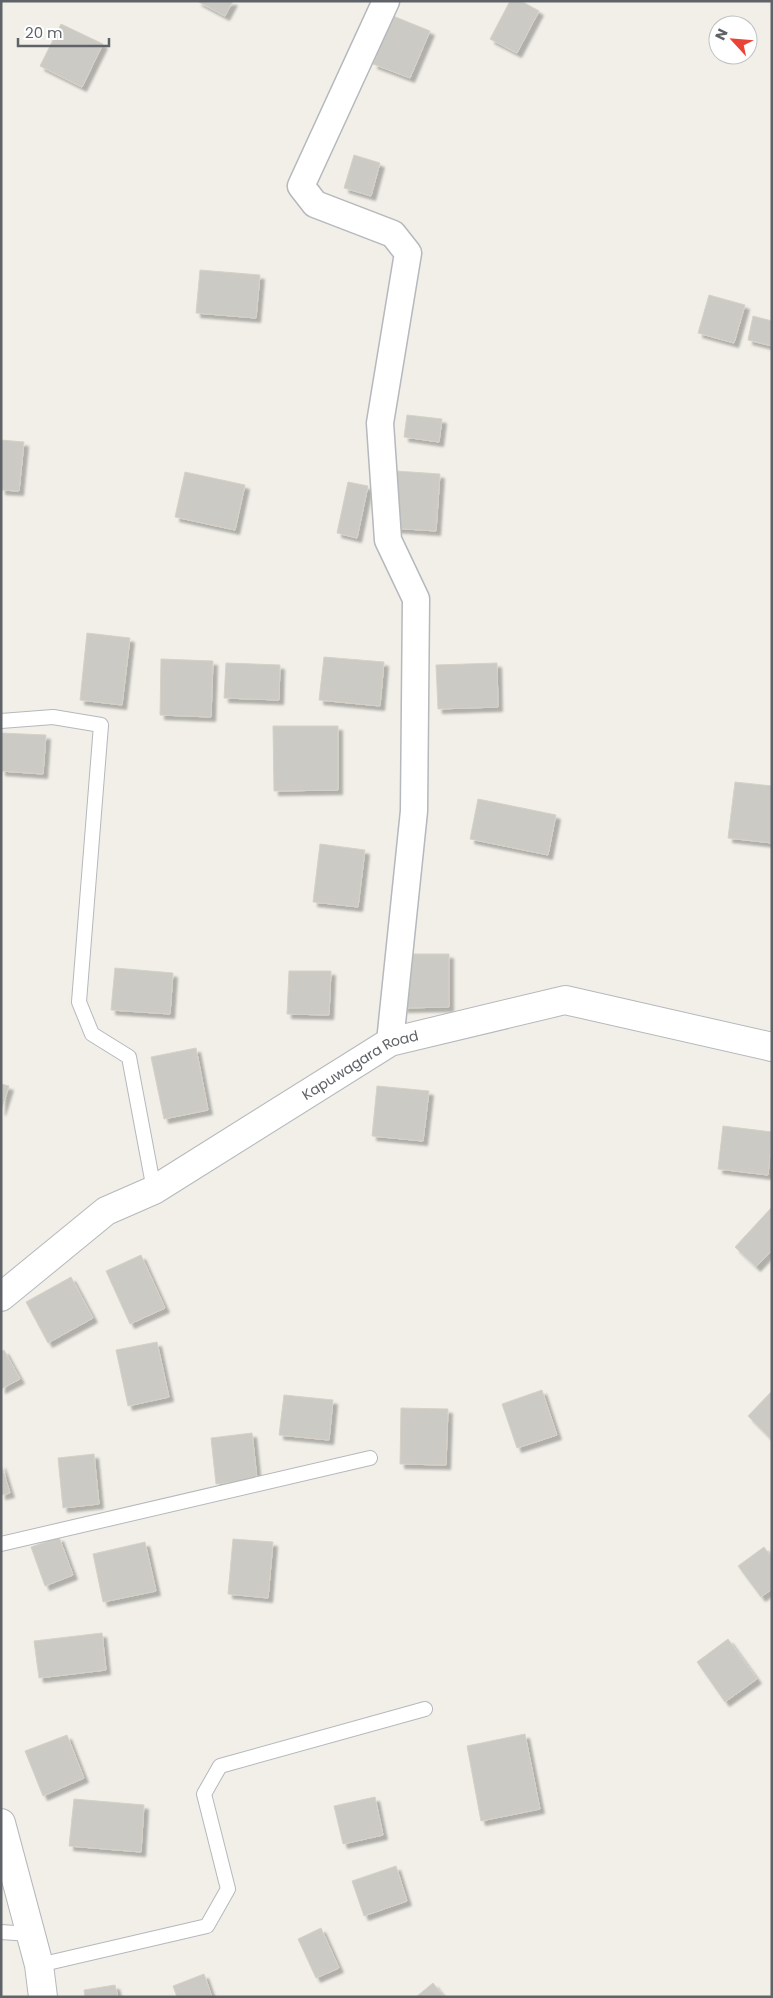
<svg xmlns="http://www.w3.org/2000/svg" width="773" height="1998" font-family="Poppins,sans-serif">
	<defs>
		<filter id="shadow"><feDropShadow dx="4.5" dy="4.5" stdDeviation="1" flood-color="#0004"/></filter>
	</defs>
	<rect width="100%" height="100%" fill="#f1efe8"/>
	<g fill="#cccac5" stroke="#d6d1c6" filter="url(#shadow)">
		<polygon points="197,1 233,1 225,16"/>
		<polygon points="510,1 521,1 539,11 517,53 490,39"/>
		<polygon points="393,16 430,31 410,78 373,64"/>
		<polygon points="61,24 103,44 82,87 40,66"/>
		<polygon points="354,155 380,163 371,196 344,188"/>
		<polygon points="200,270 260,275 256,318 196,313"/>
		<polygon points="709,295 745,305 734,343 698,333"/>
		<polygon points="753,316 772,321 772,346 748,340"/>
		<polygon points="407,415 442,419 439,442 404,437"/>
		<polygon points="1,440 24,442 19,491 1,490"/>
		<polygon points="396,471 440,474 436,531 391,528"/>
		<polygon points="185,472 245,485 235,530 175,517"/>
		<polygon points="348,482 368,486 357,538 337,533"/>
		<polygon points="87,633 130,638 122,705 80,700"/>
		<polygon points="324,657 384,662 380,706 319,700"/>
		<polygon points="161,659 213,661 211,717 160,715"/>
		<polygon points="226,663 280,665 279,700 224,698"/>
		<polygon points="497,663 498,707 438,709 436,665"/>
		<polygon points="273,726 338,726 338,790 274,791"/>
		<polygon points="1,733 46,735 43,774 1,771"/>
		<polygon points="735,782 772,786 772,843 728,838"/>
		<polygon points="478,799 556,815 548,855 470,839"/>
		<polygon points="320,844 365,850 358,907 313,902"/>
		<polygon points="403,954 449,954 449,1007 403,1008"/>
		<polygon points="115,968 173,973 170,1014 111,1010"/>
		<polygon points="289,971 331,971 329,1015 287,1014"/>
		<polygon points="196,1048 208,1110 164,1119 151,1057"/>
		<polygon points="1,1084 9,1086 1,1111"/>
		<polygon points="377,1086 429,1091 423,1141 372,1136"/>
		<polygon points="723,1126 772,1132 768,1175 718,1169"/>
		<polygon points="772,1207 772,1250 756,1267 735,1247"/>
		<polygon points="141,1255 165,1308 130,1324 106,1271"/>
		<polygon points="71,1277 93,1318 48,1343 26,1302"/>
		<polygon points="157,1342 169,1397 128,1406 116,1350"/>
		<polygon points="4,1350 20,1379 1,1389 1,1352"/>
		<polygon points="542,1390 557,1435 517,1448 502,1404"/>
		<polygon points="772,1391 772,1436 770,1438 748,1416"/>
		<polygon points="284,1395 333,1400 329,1440 279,1435"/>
		<polygon points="401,1408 448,1409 446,1465 400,1464"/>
		<polygon points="252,1433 257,1479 216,1484 211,1438"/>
		<polygon points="94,1454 99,1504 63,1508 58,1458"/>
		<polygon points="1,1464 10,1493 1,1495"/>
		<polygon points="59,1537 73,1575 45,1586 31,1547"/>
		<polygon points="233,1539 273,1542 268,1598 228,1594"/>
		<polygon points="145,1542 156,1591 103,1602 93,1554"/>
		<polygon points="764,1547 772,1558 772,1589 761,1597 738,1566"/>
		<polygon points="102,1633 106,1670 39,1678 34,1641"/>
		<polygon points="728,1639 757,1679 725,1702 697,1662"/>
		<polygon points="525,1734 540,1809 481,1821 467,1746"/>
		<polygon points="67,1735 84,1778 43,1796 25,1751"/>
		<polygon points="375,1797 383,1835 343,1844 334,1806"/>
		<polygon points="74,1799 144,1805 141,1852 69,1846"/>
		<polygon points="396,1866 407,1901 364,1916 352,1881"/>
		<polygon points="321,1928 339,1968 316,1978 298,1939"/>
		<polygon points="204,1974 212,1997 177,1997 173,1986"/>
		<polygon points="433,1983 444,1997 416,1997"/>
		<polygon points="115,1985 118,1997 85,1997 84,1990"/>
	</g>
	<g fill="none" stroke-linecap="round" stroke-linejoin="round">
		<defs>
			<g id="service">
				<polyline points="1,721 53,717 101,725 79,1002 92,1034 129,1057 154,1190"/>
				<polyline points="1,1544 370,1458"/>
				<polyline points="1,1932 30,1934"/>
				<polyline points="39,1965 207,1926 228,1889 204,1794 220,1766 425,1709"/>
			</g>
			<polyline id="minor" points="386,1 301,186 315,204 393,234 408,253 380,423 388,540 416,599 414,811 390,1042"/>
			<g id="tertiary">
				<path id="s1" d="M1,1297L106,1211L154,1190L390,1042L565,1000L772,1047"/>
				<polyline points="1,1823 39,1965 43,1997"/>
			</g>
		</defs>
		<use href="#service" stroke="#b5b8bc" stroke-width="16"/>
		<use href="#minor" stroke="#b5b8bc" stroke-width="29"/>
		<use href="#tertiary" stroke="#b5b8bc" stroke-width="30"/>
		<use href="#service" stroke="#fff" stroke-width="14"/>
		<use href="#minor" stroke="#fff" stroke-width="26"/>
		<use href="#tertiary" stroke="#fff" stroke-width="28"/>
	</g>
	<g text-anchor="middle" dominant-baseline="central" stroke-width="5" stroke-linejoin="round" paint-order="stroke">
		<g font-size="14" fill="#5f6368" stroke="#fff">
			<text stroke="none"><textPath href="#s1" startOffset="430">Kapuwagara Road</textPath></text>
		</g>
	</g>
	<rect width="773" height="1998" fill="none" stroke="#5f6368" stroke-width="5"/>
	<g transform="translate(733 40) rotate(296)"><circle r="24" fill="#ffffff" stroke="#bfc1c3"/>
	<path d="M0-4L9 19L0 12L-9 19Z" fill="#ea4335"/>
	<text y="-8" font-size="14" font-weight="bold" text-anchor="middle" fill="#5f6368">N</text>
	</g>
	<path d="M18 38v8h91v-8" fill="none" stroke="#5f6368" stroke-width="2.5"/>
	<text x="25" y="38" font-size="15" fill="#5f6368" stroke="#ffffff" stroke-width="4" paint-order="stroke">20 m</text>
</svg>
